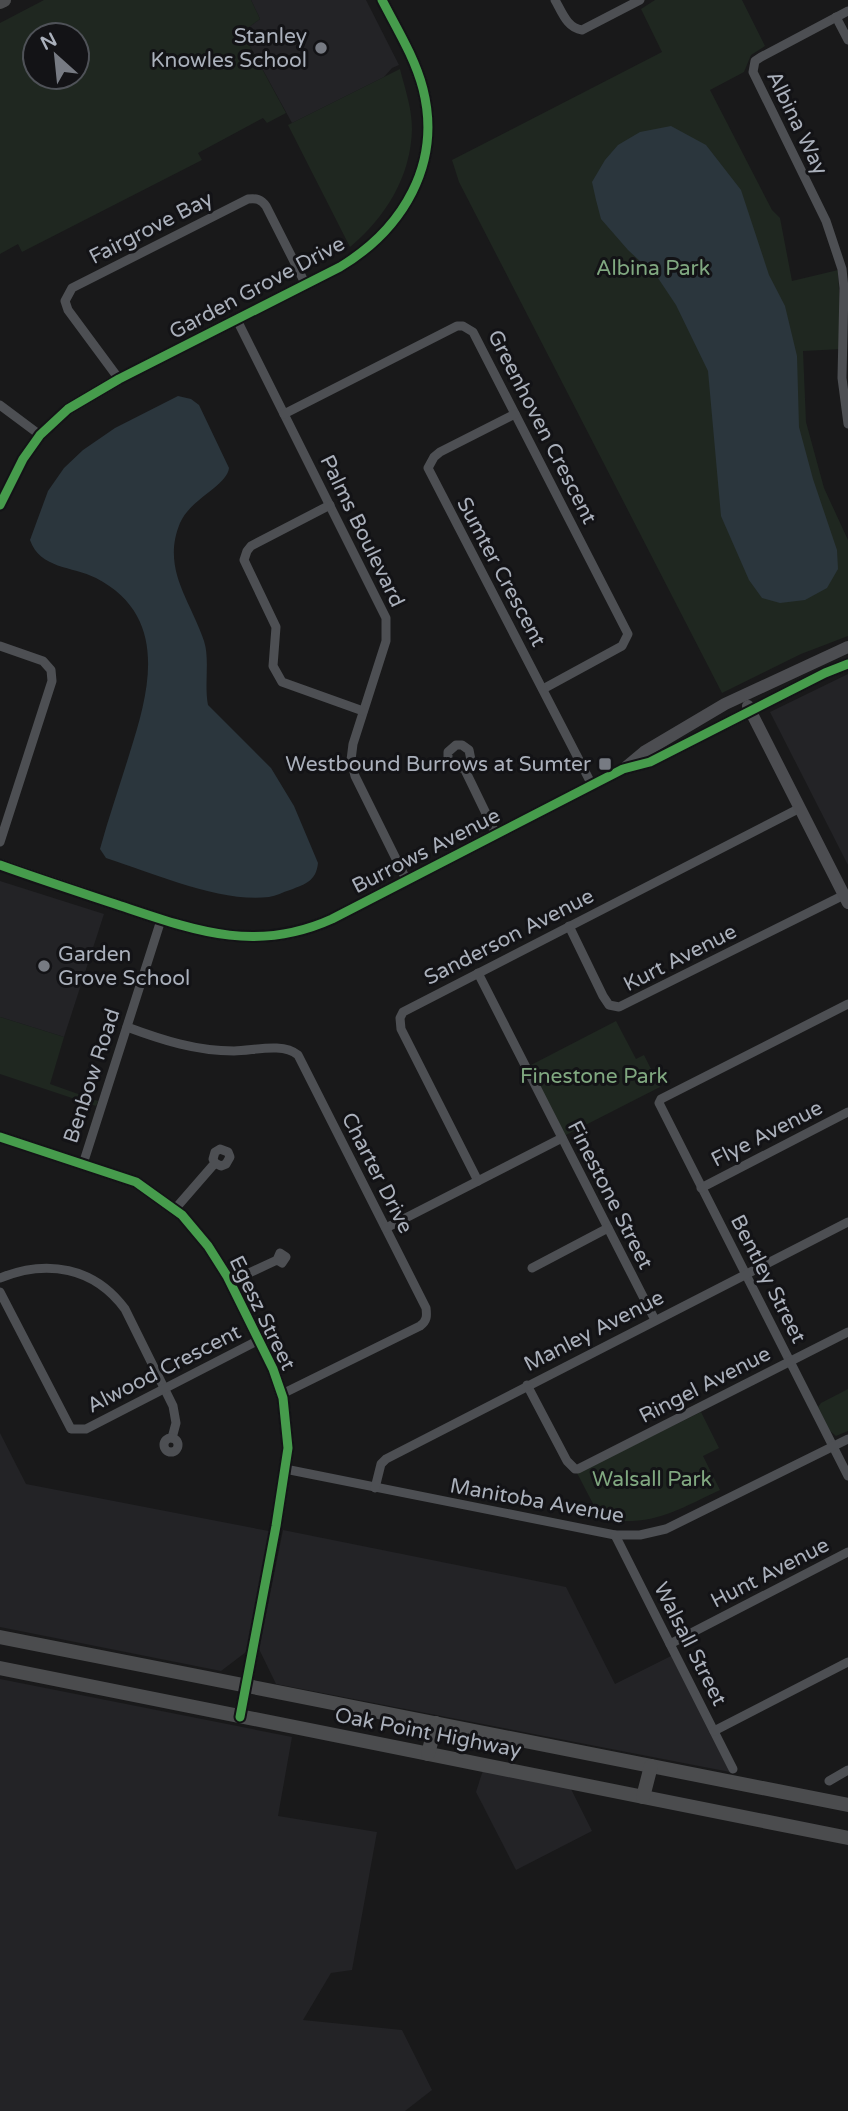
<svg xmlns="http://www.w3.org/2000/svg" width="848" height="2111" font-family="'Varela Round',sans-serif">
	<rect width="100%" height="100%" fill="#19191a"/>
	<g fill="#232326">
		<polygon points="251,0 366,0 399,65 392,68 384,77 292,123 242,32 260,19"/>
		<polygon points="848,674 848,865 770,712"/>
		<polygon points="0,881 104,914 64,1037 0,1017"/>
		<polygon points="0,1433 26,1484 274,1532 250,1649 221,1671 0,1627"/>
		<polygon points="283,1530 566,1587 615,1684 673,1655 730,1772 276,1684 259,1649"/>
		<polygon points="0,1679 292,1737 278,1816 377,1832 352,1970 331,1973 303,2020 402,2030 432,2090 405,2111 0,2111"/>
		<polygon points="483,1770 571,1789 592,1831 516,1870 476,1792"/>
	</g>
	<g fill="#1f2720" fill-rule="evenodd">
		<path d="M44,0H251L260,19L242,32L286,113L267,123L263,118L198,153L202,160L22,252L18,244L0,254V23ZM35,35H77V77H35Z"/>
		<polygon points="655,0 742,0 765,46 751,55 744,72 710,90 772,210 780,218 792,281 838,270 842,349 803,351 806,422 824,488 848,540 848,636 801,654 722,693 459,182 452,160 662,52 641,9"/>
		<path d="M400,69C405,89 412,108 412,129C411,176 386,217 350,247L288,125Z"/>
		<polygon points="0,1017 64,1037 50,1084 98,1101 96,1106 0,1074"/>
		<polygon points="616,1021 636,1059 644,1055 660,1087 564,1136 529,1066"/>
		<polygon points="848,1389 848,1431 836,1436 830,1431 818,1407 821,1403"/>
		<path d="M701,1412L719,1448L703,1456L720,1490C675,1511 653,1527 601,1519L577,1473Z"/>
	</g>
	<g fill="#2b363d">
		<polygon points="671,126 706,145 741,190 769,275 785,306 797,356 799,427 813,479 837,550 838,569 827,588 805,600 780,603 762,598 749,580 721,516 708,371 676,305 658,278 628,250 601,219 596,200 592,182 605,160 618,145 640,132"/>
		<path d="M178,396L191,399L199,405L229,468C227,486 191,498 180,523C161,569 191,601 204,641C210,659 204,685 208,705L271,768L294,806L318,863C316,881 306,884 290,890C283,892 276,896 269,897C220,903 153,873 106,858L100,849C109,816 120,785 130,752C150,689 169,616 96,578C72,566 40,569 30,540L48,491L64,468L83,450L115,428Z"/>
	</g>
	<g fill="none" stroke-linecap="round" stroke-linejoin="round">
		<g stroke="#4d4f53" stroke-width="9">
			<path d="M555,0C562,12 567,28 582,30L640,0"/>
			<polyline points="848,11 761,57 755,61 753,72 826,221 842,269 844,288 842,378 848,424"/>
			<polyline points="836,17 848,40"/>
			<polyline points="237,320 386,618 386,641 353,744 351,760 355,776 407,881"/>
			<path d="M119,379L68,310L65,301L72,288L248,199C256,198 261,199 266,206L306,285"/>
			<polyline points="0,405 40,435"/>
			<polyline points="284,414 457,326 463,326 473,332 628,634 622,646 543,689"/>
			<polyline points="515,414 440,452 434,457 428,468 592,785"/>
			<polyline points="330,505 251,546 247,551 244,560 276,627 273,666 282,682 363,711"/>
			<polyline points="0,646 43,661 51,670 52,681 0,842"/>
			<polyline points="464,768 471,760 469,750 462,745 456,745 448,752 448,761 454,768 464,768 496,834"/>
			<polyline points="569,926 603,996 609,1005 619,1007 844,895"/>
			<polyline points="478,973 655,1320"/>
			<polyline points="848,1004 661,1099 659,1103 848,1476"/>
			<path d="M127,1027C162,1040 196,1051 234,1051C253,1051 282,1042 298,1055L426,1308C427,1316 427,1321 420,1326L282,1394"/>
			<polyline points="83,1164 161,920"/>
			<polyline points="478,1181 401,1029 400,1018 403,1012 800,808"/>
			<polyline points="701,1188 848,1112"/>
			<polyline points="175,1209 215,1163 213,1159 215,1152 220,1149 228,1152 230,1157 226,1164 221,1166 215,1163"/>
			<polyline points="386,1228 562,1138"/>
			<polyline points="532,1268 608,1228"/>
			<path d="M0,1278C47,1259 94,1267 125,1309L173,1406L176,1423L172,1438"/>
			<polyline points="230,1282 277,1260 282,1263 286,1257 280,1253 277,1260"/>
			<polyline points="0,1292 71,1429 86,1429 259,1340"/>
			<polyline points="527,1385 567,1461 575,1469 578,1469 848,1332"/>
			<circle cx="171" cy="1445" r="7"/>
			<polyline points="285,1469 615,1535 640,1535 666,1529 848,1439"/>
			<polyline points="375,1488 381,1464 386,1459 848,1222"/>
			<polyline points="615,1535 733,1769"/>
			<polyline points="670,1644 848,1552"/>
			<polyline points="714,1731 848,1662"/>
			<polyline points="829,1781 848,1770"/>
		</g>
		<g stroke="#4c4d51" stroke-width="12">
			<path d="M0,505L23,459L40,435L68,409L119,379L340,267C403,229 442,164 423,89C415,58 397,29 382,0"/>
			<polyline points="748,706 848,903"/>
			<polyline points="626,767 644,752 725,704 848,647"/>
			<path d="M0,865C39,879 79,892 118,905C193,930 255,954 332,919L623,769L650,762L825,673L848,664"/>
			<polyline points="0,1137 136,1182 182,1215 208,1246 227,1276 273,1369 283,1398 288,1448 276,1526 240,1717"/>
		</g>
		<g stroke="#4b4c4e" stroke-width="14">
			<polyline points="0,2 4,0"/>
			<polyline points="0,1637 848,1805"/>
			<polyline points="0,1668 848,1838"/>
			<polyline points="428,1754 436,1723"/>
			<polyline points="643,1797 651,1766"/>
		</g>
		<defs>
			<g id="cycleway">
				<path d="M0,505L23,459L40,435L68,409L119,379L340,267C403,229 442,164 423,89C415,58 397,29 382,0"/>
				<path d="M0,865C39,879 79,892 118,905C193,930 255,954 332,919L623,769L650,762L825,673L848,664"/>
				<polyline points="0,1137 136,1182 182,1215 208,1246 227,1276 273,1369 283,1398 288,1448 276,1526 240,1717"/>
			</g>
		</defs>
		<use href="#cycleway" stroke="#131316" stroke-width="13"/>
		<use href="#cycleway" stroke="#469c4c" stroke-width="9"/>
	</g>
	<g fill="#777b83" stroke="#131316" stroke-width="2.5">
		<circle cx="321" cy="48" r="7"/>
		<rect x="598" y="757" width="14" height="14" rx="3.5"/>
		<circle cx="44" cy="966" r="7"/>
	</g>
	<g text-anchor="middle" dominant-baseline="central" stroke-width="6" stroke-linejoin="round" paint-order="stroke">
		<g font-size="21" fill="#aab0bb" stroke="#131316" text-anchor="end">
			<text x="307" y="36">Stanley<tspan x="307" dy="24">Knowles School</tspan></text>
			<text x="591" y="764">Westbound Burrows at Sumter</text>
			<text x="58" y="954" text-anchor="start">Garden<tspan x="58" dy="24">Grove School</tspan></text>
		</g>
		<g font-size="21" fill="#aab0bb" stroke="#131316">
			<text transform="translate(797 123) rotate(64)">Albina Way</text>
			<text transform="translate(151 228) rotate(-27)">Fairgrove Bay</text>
			<text transform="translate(257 288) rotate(-28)">Garden Grove Drive</text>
			<text transform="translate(542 427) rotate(63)">Greenhoven Crescent</text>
			<text transform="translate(362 531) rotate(64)">Palms Boulevard</text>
			<text transform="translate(501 572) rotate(62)">Sumter Crescent</text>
			<text transform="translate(426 851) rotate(-27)">Burrows Avenue</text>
			<text transform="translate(509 937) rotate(-27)">Sanderson Avenue</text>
			<text transform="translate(680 958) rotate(-27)">Kurt Avenue</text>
			<text transform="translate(92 1076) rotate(-72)">Benbow Road</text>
			<text transform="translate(767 1134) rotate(-27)">Flye Avenue</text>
			<text transform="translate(377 1173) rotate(63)">Charter Drive</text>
			<text transform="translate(610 1195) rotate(63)">Finestone Street</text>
			<text transform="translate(768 1279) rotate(63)">Bentley Street</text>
			<text transform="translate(262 1313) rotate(64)">Egesz Street</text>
			<text transform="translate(594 1331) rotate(-27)">Manley Avenue</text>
			<text transform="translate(164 1369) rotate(-27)">Alwood Crescent</text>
			<text transform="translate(705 1385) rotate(-27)">Ringel Avenue</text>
			<text transform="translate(537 1501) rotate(10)">Manitoba Avenue</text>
			<text transform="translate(770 1573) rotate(-27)">Hunt Avenue</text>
			<text transform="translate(690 1644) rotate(63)">Walsall Street</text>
			<text transform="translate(428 1733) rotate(11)">Oak Point Highway</text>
		</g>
		<g font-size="21" fill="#80a880" stroke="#131316">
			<text x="653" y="268">Albina Park</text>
			<text x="594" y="1076">Finestone Park</text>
			<text x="652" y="1479">Walsall Park</text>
		</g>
	</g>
	<g transform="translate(56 56) rotate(333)"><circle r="33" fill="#131316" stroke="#4f5258" stroke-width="2"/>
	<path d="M0-5L12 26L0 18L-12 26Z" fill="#777b83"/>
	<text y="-10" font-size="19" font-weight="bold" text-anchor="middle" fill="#aab0bb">N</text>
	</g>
</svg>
